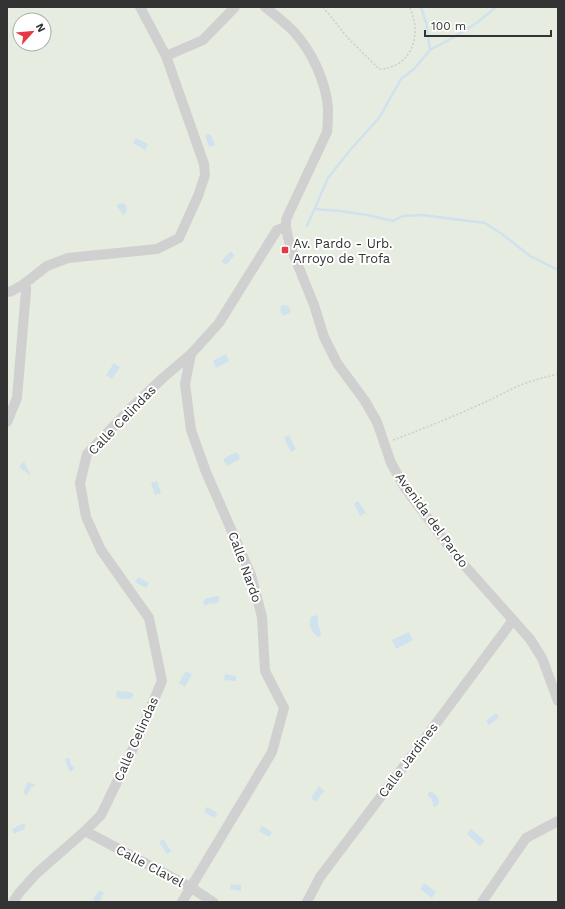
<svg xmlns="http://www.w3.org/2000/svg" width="565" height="909" font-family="'Work Sans',sans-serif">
	<rect width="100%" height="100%" fill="#fff"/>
	<path fill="#e6ecdf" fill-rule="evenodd" d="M7,7H558V902H7ZM20,20H44V44H20Z"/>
	<g fill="#cfe2ee">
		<polygon points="208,134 211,135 215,145 209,147 205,136"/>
		<polygon points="136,138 148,144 145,150 133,143"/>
		<polygon points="122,203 125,204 127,208 126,212 124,215 122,214 120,210 117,207 118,204"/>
		<polygon points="230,252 233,253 234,256 226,265 221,261"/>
		<polygon points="283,305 288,306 291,312 283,316 280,310 281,306"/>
		<polygon points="226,354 229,361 216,368 213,361"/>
		<polygon points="114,363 120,367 112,379 106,375"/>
		<polygon points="289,435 296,449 291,452 284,438"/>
		<polygon points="236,452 237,454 240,455 239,457 240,459 227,466 223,459"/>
		<polygon points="24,461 31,476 19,467"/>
		<polygon points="157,481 161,493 155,495 151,483"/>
		<polygon points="358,501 366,513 360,516 354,504"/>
		<polygon points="138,577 149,583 146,588 135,582"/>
		<path d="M217,596L220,597L218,602L213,604L211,603L207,605H204L203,602L205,599C209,597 213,598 217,596Z"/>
		<path d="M316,615L318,617V624L321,634L320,636L318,637C312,632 307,625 311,617Z"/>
		<polygon points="409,632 413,640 396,649 392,640"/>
		<polygon points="186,671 192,674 185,687 179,683"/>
		<polygon points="225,674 236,676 236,681 224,680"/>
		<polygon points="117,691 131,692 134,696 131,698 131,699 116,698"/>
		<polygon points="496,713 499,717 489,725 486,721"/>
		<polygon points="67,758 70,759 71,765 73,766 74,769 70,772 66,763 65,759"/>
		<polygon points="28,782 35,785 34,787 32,786 27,795 23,793"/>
		<polygon points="319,786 325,792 324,793 323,792 316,802 311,798"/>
		<path d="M431,792C436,794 439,797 439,803L436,807L433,806L432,799L428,796V793Z"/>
		<polygon points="207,807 216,812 217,816 213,817 204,812"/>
		<polygon points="24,823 25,825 26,825 23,831 22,830 14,834 12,829"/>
		<polygon points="262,826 272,832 269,837 259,831"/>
		<polygon points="471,829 485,841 480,846 467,834"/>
		<polygon points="163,839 171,851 167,854 159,842"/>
		<polygon points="424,883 436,892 432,898 420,889"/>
		<polygon points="231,884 238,885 241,884 241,891 230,889"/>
		<polygon points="99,890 104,893 99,902 96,902 93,900"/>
	</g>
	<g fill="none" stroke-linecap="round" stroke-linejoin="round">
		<g stroke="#cfe2ee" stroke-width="2.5">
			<polyline points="421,7 426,22 430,49"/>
			<polyline points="315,209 340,211 367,215 393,221 403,216 422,215 485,223 502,234 530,256 558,270"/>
			<polyline points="307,226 328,178 351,149 379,118 401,79 414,69 430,50 454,37 478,22 496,7"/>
		</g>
		<g stroke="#cdcdcd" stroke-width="1.5" stroke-dasharray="2 2" stroke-linecap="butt">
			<path d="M323,7L347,37L379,69C401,69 416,51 415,29C415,22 412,14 410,7"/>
			<path d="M393,440C423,429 452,417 481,404C495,398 508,390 523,384C534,380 546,377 558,374"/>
		</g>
		<g stroke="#d0d0d0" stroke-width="10">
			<path d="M265,7C275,15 286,23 295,33C312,52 326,82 328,108C328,116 328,124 327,132L289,213L286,220V227L288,238L293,253L314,305L324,337L337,363L365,401L377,422L391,463L405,488L457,557L530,639L542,658L558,701"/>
			<polyline points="166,56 203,40 235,7"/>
			<polyline points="7,292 12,291 24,284 47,266 68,258 157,249 179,238 198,196 205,175 204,164 166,56 140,7"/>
			<polyline points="7,422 17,398 26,291 26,288 24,284"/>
			<polyline points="85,831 190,887 213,902"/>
			<polyline points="13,902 19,893 36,874 85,831 101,815 131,753 162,681 149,618 101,550 86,517 80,483 87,454 131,408 164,377 191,354 219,323 277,230 286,227"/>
			<polyline points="182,902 272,752 284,708 265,671 262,617 251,575 206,472 191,430 185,384 191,354"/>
			<polyline points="307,902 320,877 432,729 513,620"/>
			<polyline points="482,902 526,838 558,821"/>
		</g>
	</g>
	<rect fill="#e63946" stroke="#fff" stroke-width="1.5" x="281" y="246" width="8" height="8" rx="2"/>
	<g text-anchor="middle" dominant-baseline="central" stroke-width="4" stroke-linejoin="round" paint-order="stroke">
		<g font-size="13" fill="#333" stroke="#fff" text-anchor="start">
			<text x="293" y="243">Av. Pardo - Urb.<tspan x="293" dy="15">Arroyo de Trofa</tspan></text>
		</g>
		<g font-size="13" fill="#333" stroke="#fff">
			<text transform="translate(122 420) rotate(-46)">Calle Celindas</text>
			<text transform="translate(432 520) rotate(54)">Avenida del Pardo</text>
			<text transform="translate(245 567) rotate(70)">Calle Nardo</text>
			<text transform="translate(136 739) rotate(-66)">Calle Celindas</text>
			<text transform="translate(408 760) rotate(-53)">Calle Jardines</text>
			<text transform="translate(150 866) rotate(28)">Calle Clavel</text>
		</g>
	</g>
	<rect width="565" height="909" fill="none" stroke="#333333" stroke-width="16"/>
	<g transform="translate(32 32) rotate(63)"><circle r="19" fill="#ffffff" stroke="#adadad"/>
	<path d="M0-3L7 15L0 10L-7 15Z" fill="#e63946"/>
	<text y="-6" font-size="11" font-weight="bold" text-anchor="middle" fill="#333333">N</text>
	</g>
	<path d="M425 30v6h126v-6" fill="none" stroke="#333333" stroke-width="2"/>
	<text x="431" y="30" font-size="12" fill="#333333" stroke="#ffffff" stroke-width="3" paint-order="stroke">100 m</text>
</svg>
